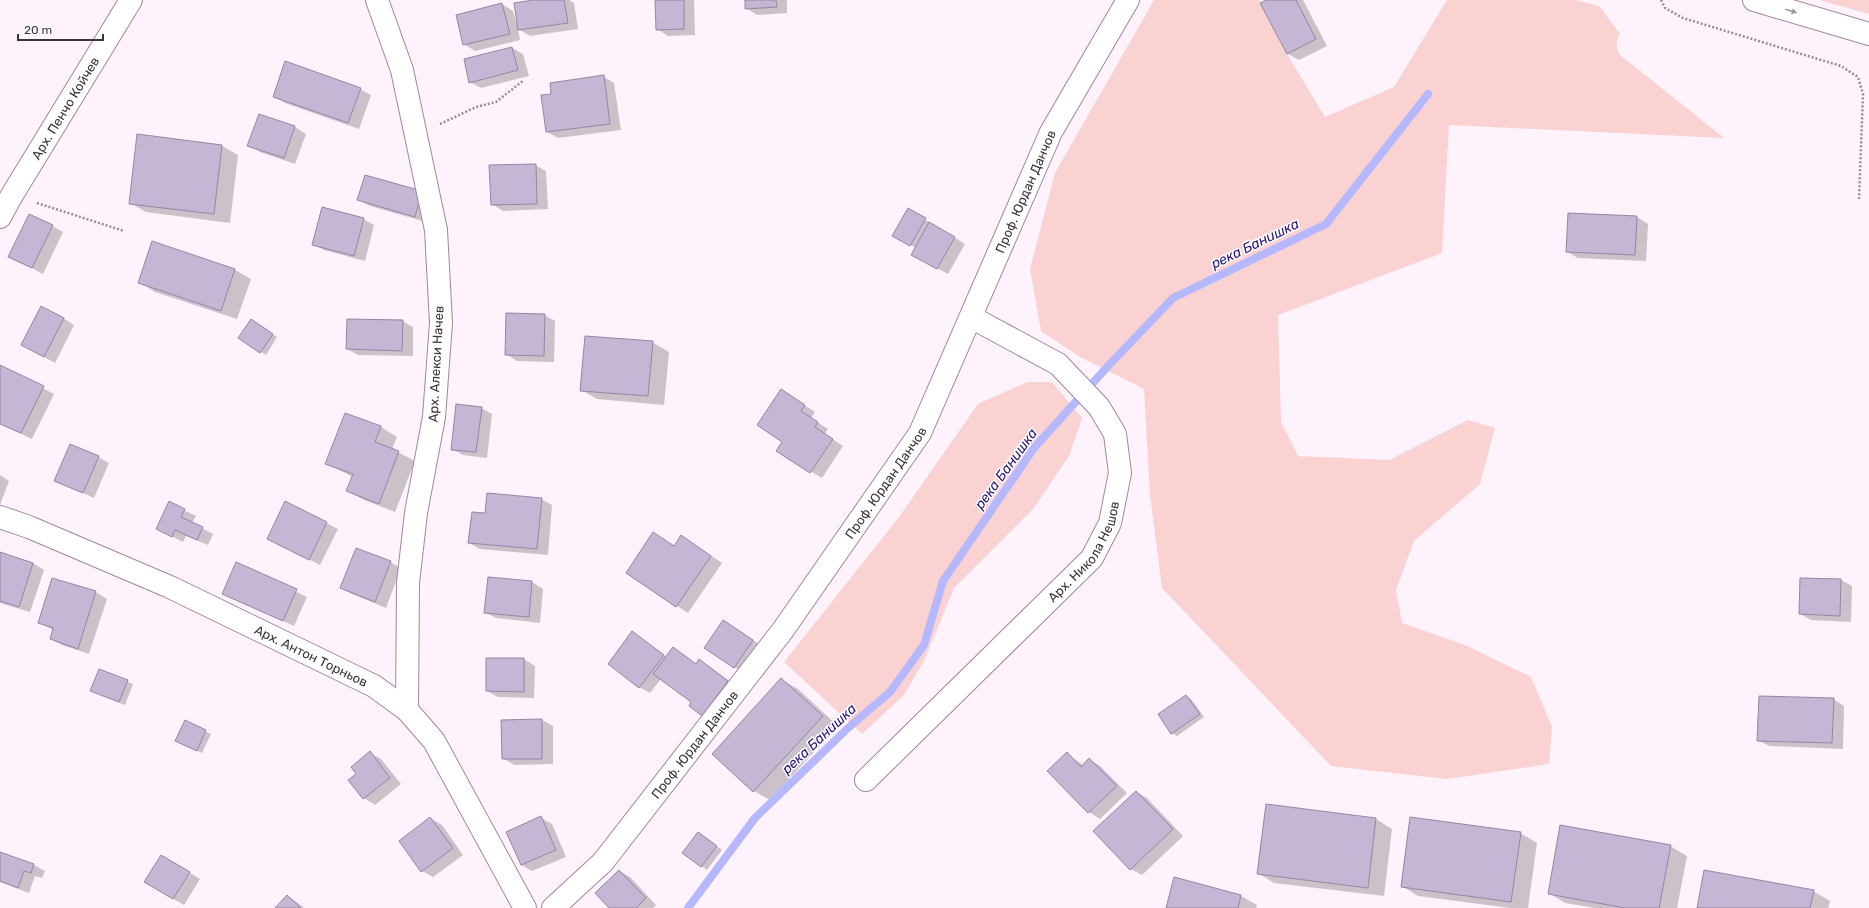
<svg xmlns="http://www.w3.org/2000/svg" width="1869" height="908" font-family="Rubik,sans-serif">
	<rect width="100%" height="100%" fill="#fef2fc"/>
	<g fill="#fad2d1">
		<path d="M1154,0H1259L1287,54L1325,117L1394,87L1447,0H1575L1599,6L1620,34C1616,42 1615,47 1620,55L1724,138L1449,125L1442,253L1278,315L1281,422L1298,456L1389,460L1468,420L1495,428L1480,484L1414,541L1396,590L1402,623L1465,645L1531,677L1552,727L1549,764L1447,779L1331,766L1162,588L1150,495L1144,389L1080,357L1041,331L1030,269L1055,173Z"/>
		<polygon points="1819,0 1869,0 1869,14"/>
		<polygon points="1027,382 1052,382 1082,418 1069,456 1033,509 954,588 924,661 904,695 862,734 784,662 899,517 978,404"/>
	</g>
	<g fill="#0003">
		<polygon points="540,0 569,0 574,3 578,29 530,36 518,29 520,40 475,51 464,44 502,4 513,11 517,25"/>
		<polygon points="656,0 694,0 695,35 668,36 657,29"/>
		<polygon points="746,0 787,0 787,13 757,15 746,8"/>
		<polygon points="1268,0 1303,0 1327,46 1299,60 1288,54"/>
		<polygon points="512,48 523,54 529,76 481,88 470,82"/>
		<polygon points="604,77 614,83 621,130 558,138 547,132 543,96 552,95"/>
		<polygon points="360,89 371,95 359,129 285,103 274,96"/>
		<polygon points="259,115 295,127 306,134 295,164 260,152 249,145"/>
		<polygon points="222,146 238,155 230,223 146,212 130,203"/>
		<polygon points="535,165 546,171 548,209 503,211 492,204"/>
		<polygon points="422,192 426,222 370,206 359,200"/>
		<polygon points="908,209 965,244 948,274 913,255 916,248 894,236"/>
		<polygon points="1637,217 1648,224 1646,261 1578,258 1567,252"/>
		<polygon points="363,219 374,225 365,261 324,250 313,244"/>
		<polygon points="52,226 63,232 43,274 9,256"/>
		<polygon points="235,270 251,279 237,319 155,292 139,282"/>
		<polygon points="544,315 555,321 554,362 517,361 506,354"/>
		<polygon points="63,318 74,325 55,363 22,345"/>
		<polygon points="402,321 413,327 413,356 358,355 347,349"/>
		<polygon points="256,323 277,337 266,355 239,338"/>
		<polygon points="652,342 669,352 664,405 597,399 581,390"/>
		<polygon points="0,366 54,394 32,439 0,424"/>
		<polygon points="792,397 815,412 811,418 828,429 825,434 843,446 822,478 777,451 784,442"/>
		<polygon points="481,408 492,414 487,458 463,455 452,449"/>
		<polygon points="346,414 381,427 397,437 392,449 415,461 395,512 364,500 348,491 353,477 327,464"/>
		<polygon points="98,457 109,463 94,498 55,480"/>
		<polygon points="0,475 9,481 0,505"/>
		<polygon points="541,499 552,505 548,555 480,549 469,543 486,514"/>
		<polygon points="169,503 196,516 192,523 213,534 208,545 186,536 183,542 157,529"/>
		<polygon points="286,503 338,529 320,565 268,539"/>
		<polygon points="654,533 674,546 692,543 722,563 688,613 627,573"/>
		<polygon points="0,553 33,563 44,570 30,612 0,603"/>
		<polygon points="390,562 401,568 386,608 352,594 341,588"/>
		<polygon points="236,563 307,597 294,626 223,593"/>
		<polygon points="488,578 532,582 543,589 540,623 496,618 485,612"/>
		<polygon points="53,579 96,592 107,599 89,654 62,645 51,639 53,630 39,622"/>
		<polygon points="1841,580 1852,586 1851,622 1811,620 1800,614"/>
		<polygon points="724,621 764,647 745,674 734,667"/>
		<polygon points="633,633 667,657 673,649 697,664 700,660 739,688 714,721 703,715 693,702 661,679 650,693 639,687"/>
		<polygon points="487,659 524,659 535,666 534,698 498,697 487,691"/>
		<polygon points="99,670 133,684 125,705 91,691"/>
		<polygon points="782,680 798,689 838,726 770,800 754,791"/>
		<polygon points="1186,696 1191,699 1204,717 1177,736 1172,733"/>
		<polygon points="1833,699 1844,706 1843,749 1769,746 1758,740"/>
		<polygon points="542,720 553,726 553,764 514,765 503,758"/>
		<polygon points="186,722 211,734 202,753 182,743"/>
		<polygon points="370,753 381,759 401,784 375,805 364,798"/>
		<polygon points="1067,754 1083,765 1089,759 1100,766 1127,793 1100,819 1089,812 1049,771"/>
		<polygon points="1136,792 1147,798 1183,836 1142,875 1131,869"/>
		<polygon points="1267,805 1376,819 1392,829 1384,896 1274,883 1258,873"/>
		<polygon points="541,818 552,824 566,857 532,871 521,865"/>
		<polygon points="431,819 442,825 463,855 433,877 422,871"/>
		<polygon points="699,833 722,850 707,870 683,853"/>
		<polygon points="1520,833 1537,843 1528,908 1510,908 1418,896 1402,886"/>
		<polygon points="1670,846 1687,856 1677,908 1595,908 1565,903 1549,893"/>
		<polygon points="0,853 34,865 45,871 42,878 35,876 29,893 0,882"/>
		<polygon points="161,856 200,879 184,905 145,882"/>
		<polygon points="619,871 630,877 656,905 653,908 610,908"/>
		<polygon points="1174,878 1241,896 1257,905 1256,908 1167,908"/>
		<polygon points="1813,891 1830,901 1828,908 1698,908"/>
		<polygon points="287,896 298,903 304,908 277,908"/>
	</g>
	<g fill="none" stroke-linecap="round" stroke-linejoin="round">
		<polyline stroke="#b5b8ff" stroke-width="8" points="688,908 755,818 848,728 890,692 924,645 943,581 1034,448 1109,365 1173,298 1326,224 1428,94"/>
	</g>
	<g fill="#c4b6d4" stroke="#9487a3">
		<polygon points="533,0 564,0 568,23 518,30 514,3"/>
		<polygon points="655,0 684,0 684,29 656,30"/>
		<polygon points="745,0 776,0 777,7 745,9"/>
		<polygon points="1266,0 1296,0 1316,39 1287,54 1260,3"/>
		<polygon points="502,3 510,34 463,45 456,15"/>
		<polygon points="512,47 518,70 469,83 464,59"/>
		<polygon points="285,61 361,88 348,123 273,97"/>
		<polygon points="604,75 610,124 546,132 541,95 551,94 550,83"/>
		<polygon points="259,114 295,126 284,158 247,146"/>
		<polygon points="137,134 222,145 214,214 129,204"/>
		<polygon points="536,164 537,204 491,205 489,165"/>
		<polygon points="365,175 422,191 415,217 357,200"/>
		<polygon points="322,207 364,218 354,256 312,245"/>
		<polygon points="908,208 926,218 910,246 892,236"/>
		<polygon points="1568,213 1637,216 1635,255 1566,252"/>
		<polygon points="29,214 53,225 32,268 8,257"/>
		<polygon points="929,222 955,237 937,269 911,255"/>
		<polygon points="152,241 235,269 221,311 138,283"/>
		<polygon points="41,306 64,318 44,357 21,345"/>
		<polygon points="506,313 545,314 544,356 505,355"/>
		<polygon points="251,319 273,334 260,353 238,338"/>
		<polygon points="347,319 403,320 402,351 346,349"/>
		<polygon points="585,336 653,341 648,396 580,391"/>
		<polygon points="0,365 44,386 21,433 0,424"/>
		<polygon points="781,389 805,405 801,411 818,422 815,427 833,439 810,473 776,451 782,442 757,425"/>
		<polygon points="456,404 482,407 476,452 451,450"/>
		<polygon points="345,413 381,426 375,442 399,451 379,504 346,491 353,474 325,464"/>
		<polygon points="70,444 99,456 83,493 54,481"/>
		<polygon points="487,493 542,498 537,549 468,543 472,512 485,513"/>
		<polygon points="169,501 185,509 181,517 203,527 197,540 175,530 172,537 156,529"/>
		<polygon points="285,501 327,522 309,560 267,539"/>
		<polygon points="653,532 674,546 681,535 711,556 676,607 626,573"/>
		<polygon points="356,548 391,561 375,602 340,588"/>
		<polygon points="0,552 33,563 19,607 0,601"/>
		<polygon points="236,562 297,589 283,621 222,594"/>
		<polygon points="488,577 532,581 529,617 484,613"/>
		<polygon points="52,578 96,591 78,649 50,639 53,628 38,623"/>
		<polygon points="1800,578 1841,579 1840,616 1799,614"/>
		<polygon points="723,620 753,640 734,668 704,648"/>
		<polygon points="632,631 664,655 639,688 608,664"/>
		<polygon points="673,647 696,664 699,659 728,681 702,716 689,706 691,702 653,674"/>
		<polygon points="486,658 524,658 524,692 486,691"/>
		<polygon points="99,669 128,680 119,702 90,691"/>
		<polygon points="781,678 823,716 753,792 712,754"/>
		<polygon points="1186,695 1200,714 1171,734 1158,714"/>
		<polygon points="1759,696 1834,698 1832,743 1757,741"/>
		<polygon points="542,719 542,759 502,759 501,720"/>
		<polygon points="185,720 206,730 197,751 175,741"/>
		<polygon points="370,751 390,778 363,799 348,780 356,774 351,767"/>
		<polygon points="1067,752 1081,767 1089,758 1117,786 1088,813 1047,771"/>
		<polygon points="1136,791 1173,829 1130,870 1093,831"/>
		<polygon points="1266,804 1376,818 1368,888 1257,874"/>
		<polygon points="541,816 556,850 521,865 506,832"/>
		<polygon points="430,817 453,848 421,872 399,841"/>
		<polygon points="1410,817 1521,832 1511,902 1401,887"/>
		<polygon points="1560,825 1671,845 1659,908 1625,908 1548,894"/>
		<polygon points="698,832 717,846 701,867 682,853"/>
		<polygon points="0,852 34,864 31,873 24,871 18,888 0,881"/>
		<polygon points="161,855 190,872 173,899 144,882"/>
		<polygon points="619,870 646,898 636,908 609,908 595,893"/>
		<polygon points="1704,870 1814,890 1810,908 1697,908"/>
		<polygon points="1174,877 1241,895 1238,908 1166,908"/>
		<polygon points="287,895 301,908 275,908"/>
	</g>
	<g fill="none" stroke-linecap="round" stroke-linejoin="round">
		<defs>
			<g id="street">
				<polyline points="377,0 402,70 436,230 441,323 434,417 416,513 408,583 407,710"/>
				<polyline points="1754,0 1869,34"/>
				<path id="s1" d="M0,217L12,195L131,0"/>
				<path id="s2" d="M0,517L29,527L170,587L374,686L407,710L434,741L525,908"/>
				<path id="s3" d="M866,780L1092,558L1110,523L1120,473L1115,434L1099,407L1058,364L971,317"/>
				<path id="s4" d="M553,908L603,862L783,630L920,433L1051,132L1128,0"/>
			</g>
		</defs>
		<use href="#street" stroke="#a0879d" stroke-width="24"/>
		<g stroke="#978c95" stroke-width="2.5" stroke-dasharray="2 2" stroke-linecap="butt">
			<polyline points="1661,0 1665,8 1683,18 1841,66 1858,77 1863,94 1859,199"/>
			<polyline points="440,124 476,107 496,102 524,80"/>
			<polyline points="37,203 124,231"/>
		</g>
		<use href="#street" stroke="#fff" stroke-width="22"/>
	</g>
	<defs><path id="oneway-solid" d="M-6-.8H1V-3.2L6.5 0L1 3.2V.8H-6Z"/></defs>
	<use fill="#9e999e" href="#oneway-solid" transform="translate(1791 11) rotate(16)"/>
	<g text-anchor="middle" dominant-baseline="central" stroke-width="3" stroke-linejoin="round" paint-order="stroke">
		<g font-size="13" fill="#3e333c" stroke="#fff">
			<text stroke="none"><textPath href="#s1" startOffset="127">Арх. Пенчо Койчев</textPath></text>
			<text stroke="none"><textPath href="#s4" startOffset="865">Проф. Юрдан Данчов</textPath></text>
			<text transform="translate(436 364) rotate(-87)">Арх. Алекси Начев</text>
			<text stroke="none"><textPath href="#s4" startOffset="541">Проф. Юрдан Данчов</textPath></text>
			<text stroke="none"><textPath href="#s3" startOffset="318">Арх. Никола Нешов</textPath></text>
			<text stroke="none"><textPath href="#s2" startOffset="341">Арх. Антон Торньов</textPath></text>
			<text stroke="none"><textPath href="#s4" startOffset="217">Проф. Юрдан Данчов</textPath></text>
		</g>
		<g font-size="14" font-style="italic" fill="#281377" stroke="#fff">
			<text transform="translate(1255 244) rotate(-26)">река Банишка</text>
			<text transform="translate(1006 469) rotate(-54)">река Банишка</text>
			<text transform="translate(819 739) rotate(-43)">река Банишка</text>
		</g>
	</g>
	<path d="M18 34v6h85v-6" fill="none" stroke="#3e333c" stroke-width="2"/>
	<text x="24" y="34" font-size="12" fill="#3e333c" stroke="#ffffff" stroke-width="3" paint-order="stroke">20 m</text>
</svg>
